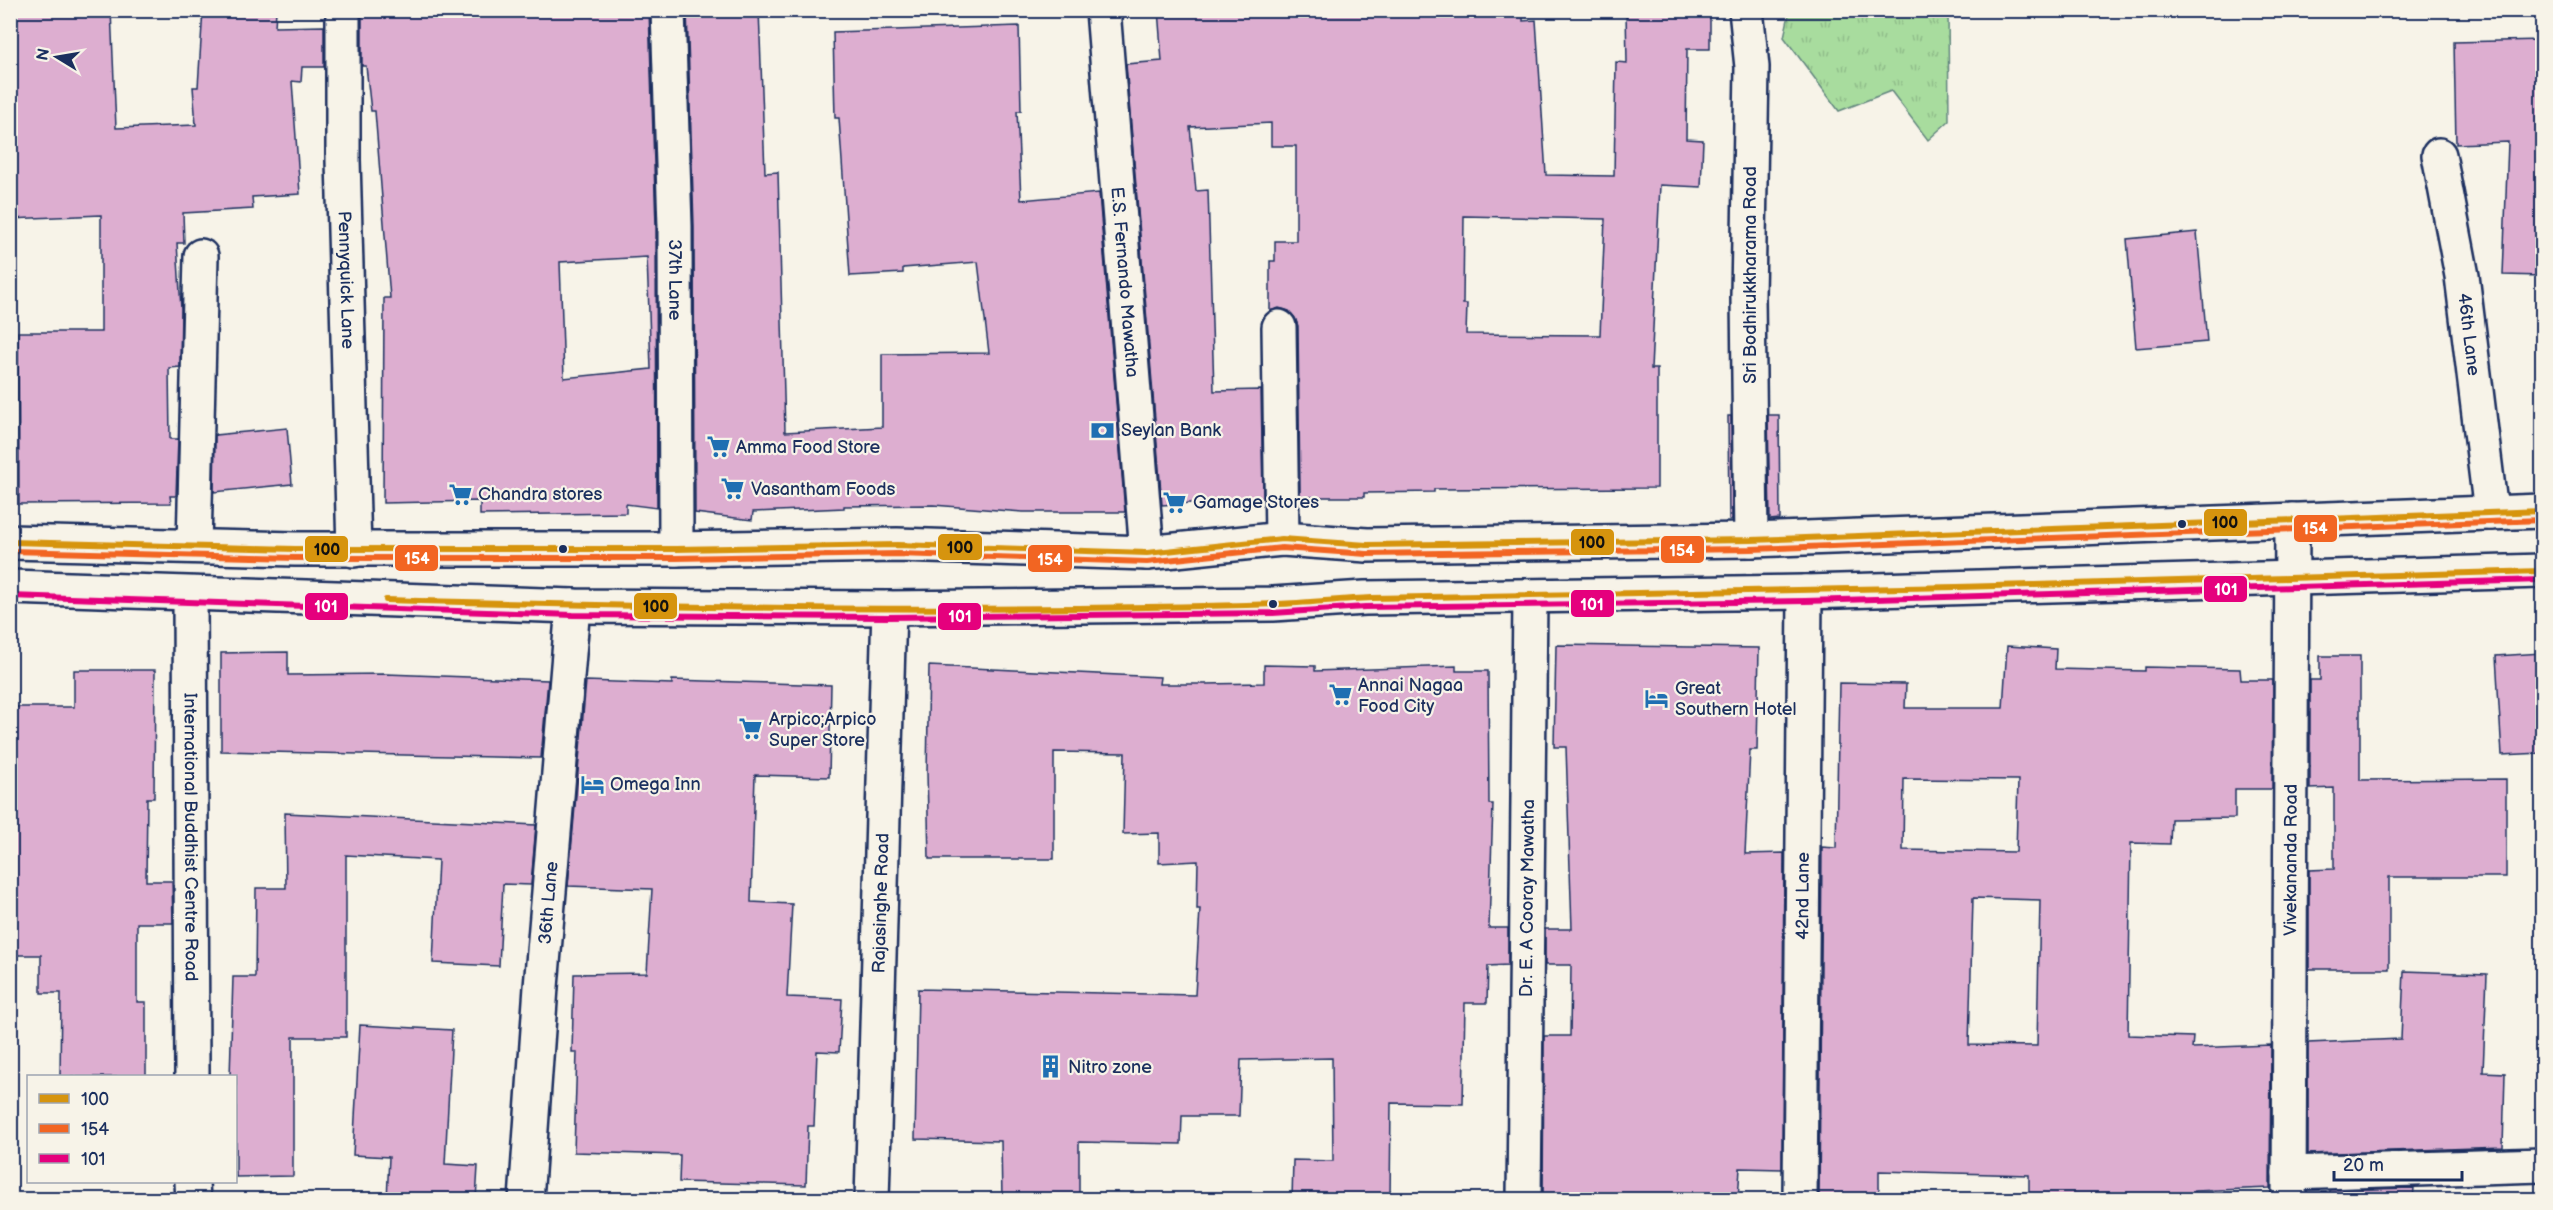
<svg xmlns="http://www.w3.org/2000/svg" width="2553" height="1210" font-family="'Balsamiq Sans',sans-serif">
	<defs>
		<pattern id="grass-tufts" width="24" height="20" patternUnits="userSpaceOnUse" patternTransform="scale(1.5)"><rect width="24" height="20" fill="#a8dc9e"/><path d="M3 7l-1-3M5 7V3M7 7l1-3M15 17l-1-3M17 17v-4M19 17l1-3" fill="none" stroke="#90bd8a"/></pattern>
	</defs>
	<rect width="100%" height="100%" fill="#f7f3e8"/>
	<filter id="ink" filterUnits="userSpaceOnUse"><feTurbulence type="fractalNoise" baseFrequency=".0167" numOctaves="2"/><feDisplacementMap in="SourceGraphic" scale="12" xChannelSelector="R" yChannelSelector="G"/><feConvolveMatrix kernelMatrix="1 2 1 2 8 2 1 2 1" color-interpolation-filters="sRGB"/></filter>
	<g filter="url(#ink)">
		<polygon fill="url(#grass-tufts)" stroke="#62867e" stroke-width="1.5" points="1790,10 1948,11 1949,121 1928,140 1891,91 1839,111 1784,37"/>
		<g fill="#ddaed0" stroke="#1b2f5e" stroke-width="1.5" fill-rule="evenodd">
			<polygon points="10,10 111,10 116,128 196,125 193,87 198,87 203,10 276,10 275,27 324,26 324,67 302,67 301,82 292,81 300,194 252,197 253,209 183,213 184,243 177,243 181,309 180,367 169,368 170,439 178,439 176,496 170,496 171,503 19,504 18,332 101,332 101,215 10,219"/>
			<path d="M362,10H446V19L547,10H649L656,226L657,508L626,504V513L480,515V501L383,503L384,298H390L375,111H371L366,66H362ZM647,257L651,369L564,378L560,262Z"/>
			<polygon points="687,10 759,10 765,173 778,172 785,432 882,427 882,354 989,353 978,262 903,268 903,273 850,276 839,118 835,118 833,32 1019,26 1021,111 1017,111 1021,200 1099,193 1125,512 1023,512 933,505 844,506 844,508 753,512 752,520 695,513 694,226"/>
			<path d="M1158,10H1523V21L1536,20L1546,175L1614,176L1616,62L1627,63L1626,10H1710V49H1687L1686,139L1703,140L1701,187L1660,185L1651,369H1657V488L1434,489V492L1364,493V497H1300L1298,326L1295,318L1289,311L1279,308L1270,311V261H1275V241H1296V146H1271V123L1190,127L1196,191L1208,190L1214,391L1261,390L1263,498L1162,505L1126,64L1162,61ZM1464,216L1605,219L1600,335L1466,334L1467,304H1463Z"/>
			<polygon points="2542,40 2542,276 2503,275 2508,142 2456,144 2454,42"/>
			<polygon points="2197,232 2207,342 2136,348 2127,239"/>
			<polygon points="1768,415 1779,415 1780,519 1770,520"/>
			<polygon points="1728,416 1731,416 1732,520 1729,520"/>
			<polygon points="287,428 292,484 214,492 215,435"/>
			<polygon points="1556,645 1759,648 1757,750 1750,750 1745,854 1784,853 1782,1169 1740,1168 1738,1200 1543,1200 1544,1036 1570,1036 1571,965 1545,965 1545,929 1572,929 1566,747 1554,747"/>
			<path d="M2007,646L2056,649L2055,669L2145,671V667L2240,669L2241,680H2273L2272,789H2235V818L2171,819L2170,844L2131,843L2128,1035L2193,1037L2192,1048L2271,1045L2270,1188L2195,1191V1200H2029V1175L1879,1171V1200H1819L1822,847L1836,848L1839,683L1906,684L1905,708H2003ZM1904,779L2018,780L2016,852L1903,850ZM1973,898L2040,900L2037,1046L1969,1045Z"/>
			<polygon points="288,652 288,675 386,674 548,680 541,758 221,751 221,653"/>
			<polygon points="2542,653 2542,753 2502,755 2496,656"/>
			<polygon points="2320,656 2360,656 2360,780 2506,779 2506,877 2389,877 2389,969 2309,969 2309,870 2334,869 2334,788 2310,789 2310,680 2320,680"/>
			<polygon points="1264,665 1315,666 1315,671 1456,666 1456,671 1488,671 1489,804 1493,804 1489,928 1508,928 1508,965 1488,966 1487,1003 1465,1003 1463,1104 1391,1103 1390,1200 1292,1200 1293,1160 1333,1161 1332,1058 1241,1060 1239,1116 1182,1116 1181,1144 1079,1142 1079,1200 1002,1200 1001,1141 915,1139 918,989 1195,995 1200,909 1197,909 1198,861 1159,863 1159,833 1123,834 1125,753 1054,752 1054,859 929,859 927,772 929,666 1160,677 1159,684 1205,684 1264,683"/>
			<polygon points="74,670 155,670 154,798 147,798 146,881 172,881 173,923 137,923 137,1002 146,1002 146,1077 60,1077 61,993 41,993 41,955 10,955 10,707 74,707"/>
			<polygon points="672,680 831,685 829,777 755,775 751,902 792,904 787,997 842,999 839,1052 817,1051 814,1126 808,1126 806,1185 679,1182 680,1155 574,1152 577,1052 572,1052 574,974 647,973 652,889 568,886 586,681 672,684"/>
			<polygon points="285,813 536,825 531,885 503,884 499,966 433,963 438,860 346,855 346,1037 293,1037 293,1176 236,1177 236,1077 230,1077 233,977 255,977 256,888 286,888"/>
			<polygon points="2404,971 2487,974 2483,1072 2505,1073 2503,1147 2308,1154 2308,1043 2401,1039"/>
			<polygon points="360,1025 452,1030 445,1164 478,1166 476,1200 387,1200 389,1157 353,1155"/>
			<polygon points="2414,1188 2413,1200 2330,1200 2330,1190"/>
		</g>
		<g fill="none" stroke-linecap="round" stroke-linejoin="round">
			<defs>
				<g id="minor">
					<path id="s1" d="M343,10V160L354,550"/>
					<path id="s2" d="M668,10L675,226L676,549"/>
					<path id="s3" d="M1103,10L1147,553"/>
					<polyline points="1746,10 1752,67 1748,296 1751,540"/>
					<path id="s4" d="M2439,155L2462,276L2491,513"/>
					<polyline points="1279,327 1282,539"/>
					<polyline points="194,546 201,256"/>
					<path id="s5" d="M190,595L192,1076"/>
					<polyline points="2289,1173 2542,1165"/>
					<polyline points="192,1182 193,1200"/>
					<path id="s6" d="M526,1200L541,987L573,606"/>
					<path id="s7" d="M872,1200L889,608"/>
					<path id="s8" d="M1524,1200L1530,597"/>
					<path id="s9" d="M1800,1200L1805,592"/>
				</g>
				<g id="tertiary">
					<path id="s10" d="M2289,1200L2292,520"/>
				</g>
				<g id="trunk">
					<polyline points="10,542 295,549 676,549 897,545 1147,553 1282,539 1367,545 1751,540 2542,511"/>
					<polyline points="10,587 573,606 889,608 1273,604 1365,598 1805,592 2542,571"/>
				</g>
			</defs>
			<use href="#minor" stroke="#1b2f5e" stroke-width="38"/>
			<use href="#tertiary" stroke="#1b2f5e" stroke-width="38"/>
			<use href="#trunk" stroke="#1b2f5e" stroke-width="38"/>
			<use href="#minor" stroke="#f7f3e8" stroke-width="33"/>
			<use href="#tertiary" stroke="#f7f3e8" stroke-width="33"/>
			<use href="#trunk" stroke="#f7f3e8" stroke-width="33"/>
			<defs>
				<g id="bus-1">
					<polyline points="10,542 295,549 676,549 897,545 1147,553 1282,539 1367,545 1751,540 2542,511"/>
					<path d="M386,600C683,608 981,613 1278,604C1309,603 1341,599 1372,598L1957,587L2542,571"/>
				</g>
				<polyline id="bus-2" points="10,551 295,558 676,558 897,554 1147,562 1282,548 1367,554 1751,549 2542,520"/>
				<polyline id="bus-3" points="10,596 573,615 889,617 1273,613 1365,607 1805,601 2542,580"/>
			</defs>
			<use href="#bus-1" stroke="#f7f3e8" stroke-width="10"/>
			<use href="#bus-2" stroke="#f7f3e8" stroke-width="10"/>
			<use href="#bus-3" stroke="#f7f3e8" stroke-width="10"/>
			<use href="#bus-1" stroke="#d6940e" stroke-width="6"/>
			<use href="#bus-2" stroke="#f26522" stroke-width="6"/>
			<use href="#bus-3" stroke="#e5007d" stroke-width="6"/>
		</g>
	</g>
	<defs>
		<symbol id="bank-bare" viewBox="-9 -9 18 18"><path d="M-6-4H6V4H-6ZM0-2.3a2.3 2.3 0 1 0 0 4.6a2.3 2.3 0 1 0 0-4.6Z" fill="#1f6fb2" stroke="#f7f3e8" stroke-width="2.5" paint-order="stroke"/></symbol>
		<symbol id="supermarket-bare" viewBox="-9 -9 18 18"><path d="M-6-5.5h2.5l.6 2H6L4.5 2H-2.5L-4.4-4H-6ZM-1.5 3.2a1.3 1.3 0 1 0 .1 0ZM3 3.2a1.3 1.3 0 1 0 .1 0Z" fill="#1f6fb2" stroke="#f7f3e8" stroke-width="2.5" paint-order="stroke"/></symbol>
		<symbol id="hotel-bare" viewBox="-9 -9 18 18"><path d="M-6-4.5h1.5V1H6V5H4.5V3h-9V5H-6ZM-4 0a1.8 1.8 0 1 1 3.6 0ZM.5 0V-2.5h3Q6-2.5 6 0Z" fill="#1f6fb2" stroke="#f7f3e8" stroke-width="2.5" paint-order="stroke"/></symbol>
		<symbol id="building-bare" viewBox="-9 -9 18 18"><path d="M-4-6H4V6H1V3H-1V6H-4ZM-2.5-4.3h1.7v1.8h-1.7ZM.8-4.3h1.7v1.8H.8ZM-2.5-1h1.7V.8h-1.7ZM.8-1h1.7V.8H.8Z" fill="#1f6fb2" stroke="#f7f3e8" stroke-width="2.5" paint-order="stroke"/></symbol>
	</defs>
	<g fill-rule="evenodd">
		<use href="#bank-bare" x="1086" y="414" width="33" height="33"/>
		<use href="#supermarket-bare" x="702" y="430" width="33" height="33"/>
		<use href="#supermarket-bare" x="716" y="472" width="33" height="33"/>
		<use href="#supermarket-bare" x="444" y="478" width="33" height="33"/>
		<use href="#supermarket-bare" x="1158" y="486" width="33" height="33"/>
		<use href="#supermarket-bare" x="1324" y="678" width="33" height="33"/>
		<use href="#hotel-bare" x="1640" y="682" width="33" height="33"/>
		<use href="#supermarket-bare" x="734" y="712" width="33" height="33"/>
		<use href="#hotel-bare" x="576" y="768" width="33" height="33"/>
		<use href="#building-bare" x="1034" y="1050" width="33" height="33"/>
	</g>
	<g fill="#1b2f5e" stroke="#f7f3e8" stroke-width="2">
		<circle cx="2182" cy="524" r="5"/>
		<circle cx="563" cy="549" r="5"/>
		<circle cx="1273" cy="604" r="5"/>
	</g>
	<g text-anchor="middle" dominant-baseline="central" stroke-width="4.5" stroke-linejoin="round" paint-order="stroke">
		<g font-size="18" fill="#1b2f5e" stroke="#f7f3e8">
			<text transform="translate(1750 275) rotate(-90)">Sri Bodhirukkharama Road</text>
			<text stroke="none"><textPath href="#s1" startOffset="270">Pennyquick Lane</textPath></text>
			<text stroke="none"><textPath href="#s2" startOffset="270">37th Lane</textPath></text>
			<text stroke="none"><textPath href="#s3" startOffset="273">E.S. Fernando Mawatha</textPath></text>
			<text stroke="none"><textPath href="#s4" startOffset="182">46th Lane</textPath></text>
			<text stroke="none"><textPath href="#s5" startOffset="242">International Buddhist Centre Road</textPath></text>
			<text stroke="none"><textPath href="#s10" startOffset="340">Vivekananda Road</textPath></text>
			<text stroke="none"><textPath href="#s9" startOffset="304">42nd Lane</textPath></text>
			<text stroke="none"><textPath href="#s8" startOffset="302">Dr. E. A Cooray Mawatha</textPath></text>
			<text stroke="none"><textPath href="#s6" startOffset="298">36th Lane</textPath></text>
			<text stroke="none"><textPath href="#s7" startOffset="297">Rajasinghe Road</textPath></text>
		</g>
		<g font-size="18" fill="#1b2f5e" stroke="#f7f3e8" text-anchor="start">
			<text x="1121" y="430">Seylan Bank</text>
			<text x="736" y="447">Amma Food Store</text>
			<text x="751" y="489">Vasantham Foods</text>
			<text x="478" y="494">Chandra stores</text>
			<text x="1193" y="502">Gamage Stores</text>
			<text x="1358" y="685">Annai Nagaa<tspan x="1358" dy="21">Food City</tspan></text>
			<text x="1675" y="688">Great<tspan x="1675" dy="21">Southern Hotel</tspan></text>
			<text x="769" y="719">Arpico;Arpico<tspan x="769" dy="21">Super Store</tspan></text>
			<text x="610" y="784">Omega Inn</text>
			<text x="1068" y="1067">Nitro zone</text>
		</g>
	</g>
	<g stroke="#f7f3e8" stroke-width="2">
		<rect x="2203" y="508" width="45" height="29" rx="6" fill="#d6940e"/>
		<rect x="2293" y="514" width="45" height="29" rx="6" fill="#f26522"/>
		<rect x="1570" y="528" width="45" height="28" rx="6" fill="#d6940e"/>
		<rect x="937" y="533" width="46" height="28" rx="6" fill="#d6940e"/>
		<rect x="304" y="535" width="45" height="28" rx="6" fill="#d6940e"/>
		<rect x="1660" y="535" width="45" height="29" rx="6" fill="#f26522"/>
		<rect x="394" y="544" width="45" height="28" rx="6" fill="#f26522"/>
		<rect x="1027" y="544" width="46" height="29" rx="6" fill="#f26522"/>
		<rect x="2203" y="575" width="45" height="28" rx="6" fill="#e5007d"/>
		<rect x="1570" y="589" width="45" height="29" rx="6" fill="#e5007d"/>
		<rect x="633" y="592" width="45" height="28" rx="6" fill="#d6940e"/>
		<rect x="304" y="592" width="45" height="29" rx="6" fill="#e5007d"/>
		<rect x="937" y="602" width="45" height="29" rx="6" fill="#e5007d"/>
	</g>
	<g font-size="16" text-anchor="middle" font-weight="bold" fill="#fff">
		<text x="2315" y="534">154</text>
		<text x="1682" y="556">154</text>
		<text x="417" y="564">154</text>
		<text x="1050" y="565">154</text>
		<text x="2226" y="595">101</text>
		<text x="1592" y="610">101</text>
		<text x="326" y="612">101</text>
		<text x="960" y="622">101</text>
	</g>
	<g font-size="16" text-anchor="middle" font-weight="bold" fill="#111">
		<text x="2225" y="528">100</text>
		<text x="1592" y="548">100</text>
		<text x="960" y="553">100</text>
		<text x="327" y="555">100</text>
		<text x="656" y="612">100</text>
	</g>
	<rect width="2553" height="1210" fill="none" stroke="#f7f3e8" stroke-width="36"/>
	<rect x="18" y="18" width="2517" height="1174" fill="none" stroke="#1b2f5e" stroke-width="2" filter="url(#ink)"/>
	<rect x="27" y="1075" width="210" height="108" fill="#f7f3e8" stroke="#9fa5b1" stroke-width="1.5"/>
	<rect x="39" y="1094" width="30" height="9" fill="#d6940e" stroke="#9fa5b1" stroke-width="1.5"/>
	<text x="81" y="1105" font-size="18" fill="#1b2f5e">100</text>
	<rect x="39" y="1124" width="30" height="9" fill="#f26522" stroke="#9fa5b1" stroke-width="1.5"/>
	<text x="81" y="1135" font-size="18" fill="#1b2f5e">154</text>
	<rect x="39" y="1154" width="30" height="9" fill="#e5007d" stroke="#9fa5b1" stroke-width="1.5"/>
	<text x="81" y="1165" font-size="18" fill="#1b2f5e">101</text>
	<g transform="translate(57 57) rotate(281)" stroke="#f7f3e8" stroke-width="4.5" paint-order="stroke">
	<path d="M0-4.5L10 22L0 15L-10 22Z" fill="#1b2f5e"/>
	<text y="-9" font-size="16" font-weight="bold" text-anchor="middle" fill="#1b2f5e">N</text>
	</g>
	<path d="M2334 1171v9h128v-9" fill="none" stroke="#1b2f5e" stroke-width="3"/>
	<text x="2343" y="1171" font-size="18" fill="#1b2f5e" stroke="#f7f3e8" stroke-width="4.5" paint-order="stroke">20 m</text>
</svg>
